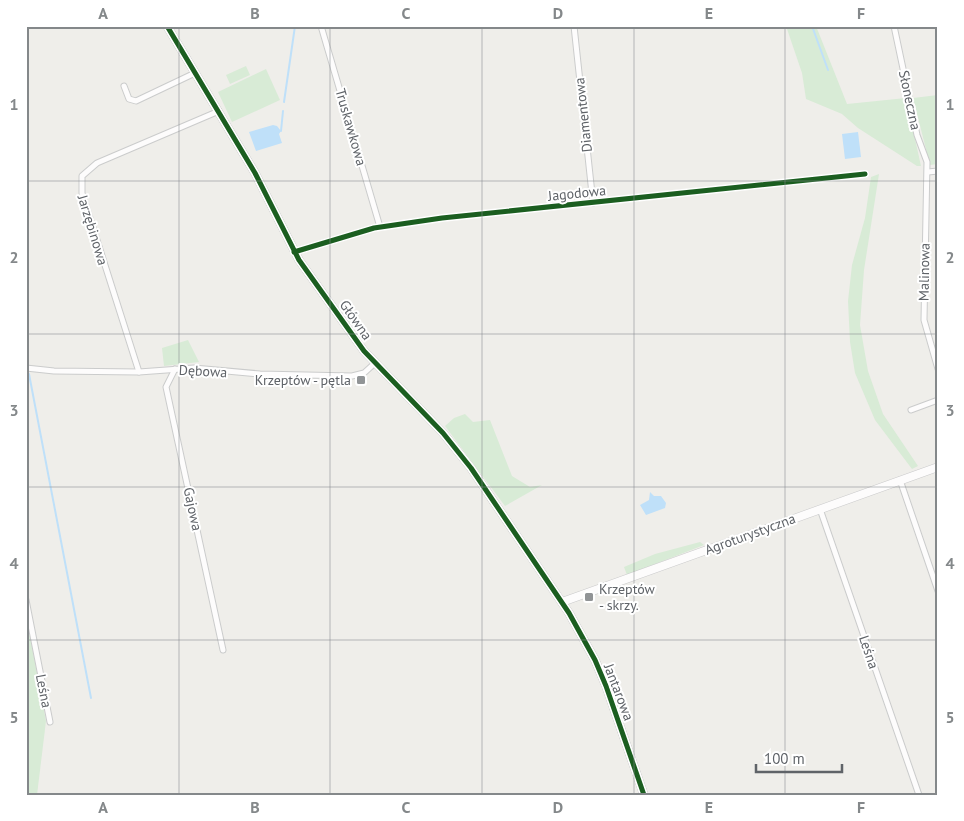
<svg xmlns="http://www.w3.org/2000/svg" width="964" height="821" font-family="'PT Sans',sans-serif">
	<rect width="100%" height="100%" fill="#efeeea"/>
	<g fill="#d8ebd6">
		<polygon points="786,26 816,26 847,104 906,98 921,166 917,166 858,128 842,114 806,99 802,73"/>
		<polygon points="246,66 250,75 230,84 226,75"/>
		<polygon points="266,69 280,100 232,122 218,92"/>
		<polygon points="938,95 938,164 930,165 913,98"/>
		<polygon points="879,174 864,270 860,325 868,371 883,414 918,466 912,469 875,420 855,373 850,342 848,301 852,265 865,218 871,177"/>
		<polygon points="188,340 199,362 164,366 162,348"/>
		<polygon points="465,414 473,422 490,420 512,476 530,487 542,485 505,506 445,426 454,418"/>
		<polygon points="700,542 704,545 627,575 624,567 655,554"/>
		<polygon points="26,615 46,721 37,795 26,795"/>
	</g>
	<g fill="#bfe0f9">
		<polygon points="273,125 277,126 281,131 279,134 282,143 256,151 249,132"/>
		<polygon points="858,132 861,157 845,159 842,134"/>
		<polygon points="650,492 654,496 661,496 666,503 665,508 646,515 640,505 649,500"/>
	</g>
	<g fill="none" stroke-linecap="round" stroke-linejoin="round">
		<g stroke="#bfe0f9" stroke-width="2">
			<polyline points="812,26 828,70"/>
			<polyline points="284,102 295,26"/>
			<polyline points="281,131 283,111"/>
			<polyline points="26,355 28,366"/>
			<polyline points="29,374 91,698"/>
		</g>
		<defs>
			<g id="street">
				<polyline points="321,26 380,227"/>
				<polyline points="574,26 593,203"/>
				<polyline points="894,26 917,135 927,162 924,320 938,369"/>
				<polyline points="124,86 129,99 136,101 195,73"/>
				<polyline points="928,172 938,171"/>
				<polyline points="294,252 374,228 442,218 865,174"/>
				<polyline points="26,368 54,371 139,372 194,368 260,374 352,376 364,373 375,363"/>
				<polyline points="175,369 166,387 223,650"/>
				<polyline points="139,372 82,193 82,176 97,163 219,111"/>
				<polyline points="911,410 938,400"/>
				<polyline points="900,480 938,591"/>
				<polyline points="820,509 919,795"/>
				<polyline points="26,600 50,722"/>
			</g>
			<g id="secondary">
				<polyline points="167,26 255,173 299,260 364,351 443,433 471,468 569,613 595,660 606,686 644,795"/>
				<polyline points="562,602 938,467"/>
			</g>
		</defs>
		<use href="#street" stroke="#cbcccc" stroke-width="7"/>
		<use href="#secondary" stroke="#cacacb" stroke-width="9"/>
		<use href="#street" stroke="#fdfcfc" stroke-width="5"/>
		<use href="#secondary" stroke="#fdfcfc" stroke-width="8"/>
		<defs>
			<g id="cycleway">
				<polyline points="167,26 255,173 299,260 364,351 443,433 471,468 569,613 595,660 606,686 644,795"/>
				<polyline points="294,252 374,228 442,218 865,174"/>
			</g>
		</defs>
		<use href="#cycleway" stroke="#fff" stroke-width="8"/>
		<use href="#cycleway" stroke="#1b5e20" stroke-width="5"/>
	</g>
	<path fill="none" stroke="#84888a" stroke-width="1" stroke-opacity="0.55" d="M179,26V795M330,26V795M482,26V795M634,26V795M785,26V795M26,181H938M26,334H938M26,487H938M26,640H938"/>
	<g fill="#919496" stroke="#fff" stroke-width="2">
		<rect x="356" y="375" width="10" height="10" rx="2.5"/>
		<rect x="584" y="592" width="10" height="10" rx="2.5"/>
	</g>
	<g text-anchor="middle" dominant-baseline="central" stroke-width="4" stroke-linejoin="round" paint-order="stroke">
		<g font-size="14" fill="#5f6368" stroke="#fff">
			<text transform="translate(910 100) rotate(78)">Słoneczna</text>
			<text transform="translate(583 115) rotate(-96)">Diamentowa</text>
			<text transform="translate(351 127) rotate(74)">Truskawkowa</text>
			<text transform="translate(577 193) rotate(-6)">Jagodowa</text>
			<text transform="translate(93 230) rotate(73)">Jarzębinowa</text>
			<text transform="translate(924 272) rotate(-89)">Malinowa</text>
			<text transform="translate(356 320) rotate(55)">Główna</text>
			<text transform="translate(203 371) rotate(3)">Dębowa</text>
			<text transform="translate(193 509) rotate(78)">Gajowa</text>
			<text transform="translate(750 534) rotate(-20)">Agroturystyczna</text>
			<text transform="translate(869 652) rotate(71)">Leśna</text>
			<text transform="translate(44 691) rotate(79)">Leśna</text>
			<text transform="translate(619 692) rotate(69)">Jantarowa</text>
		</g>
		<g font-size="14" fill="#5f6368" stroke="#fff" text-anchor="end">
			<text x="351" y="380">Krzeptów - pętla</text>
			<text x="599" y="589" text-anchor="start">Krzeptów<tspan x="599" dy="16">- skrzy.</tspan></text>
		</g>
	</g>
	<rect width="964" height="821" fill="none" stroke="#ffffff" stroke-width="55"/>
	<path d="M756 764v8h86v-8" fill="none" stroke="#5f6368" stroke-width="2.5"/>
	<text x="764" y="764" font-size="15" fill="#5f6368" stroke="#ffffff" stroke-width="4" paint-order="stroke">100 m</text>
	<rect x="28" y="28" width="908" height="766" fill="none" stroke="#84888a" stroke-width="2"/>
	<g font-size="16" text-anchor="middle" font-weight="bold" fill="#84888a">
		<text x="103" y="19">A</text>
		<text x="255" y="19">B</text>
		<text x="406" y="19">C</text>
		<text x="558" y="19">D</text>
		<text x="709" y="19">E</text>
		<text x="861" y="19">F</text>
		<text x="14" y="110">1</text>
		<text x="950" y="110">1</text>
		<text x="14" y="263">2</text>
		<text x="950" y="263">2</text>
		<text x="14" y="416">3</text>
		<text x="950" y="416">3</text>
		<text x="14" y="569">4</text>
		<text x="950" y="569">4</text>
		<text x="14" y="723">5</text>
		<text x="950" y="723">5</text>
		<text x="103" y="813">A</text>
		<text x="255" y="813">B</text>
		<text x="406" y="813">C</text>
		<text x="558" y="813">D</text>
		<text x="709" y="813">E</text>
		<text x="861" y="813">F</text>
	</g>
</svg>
